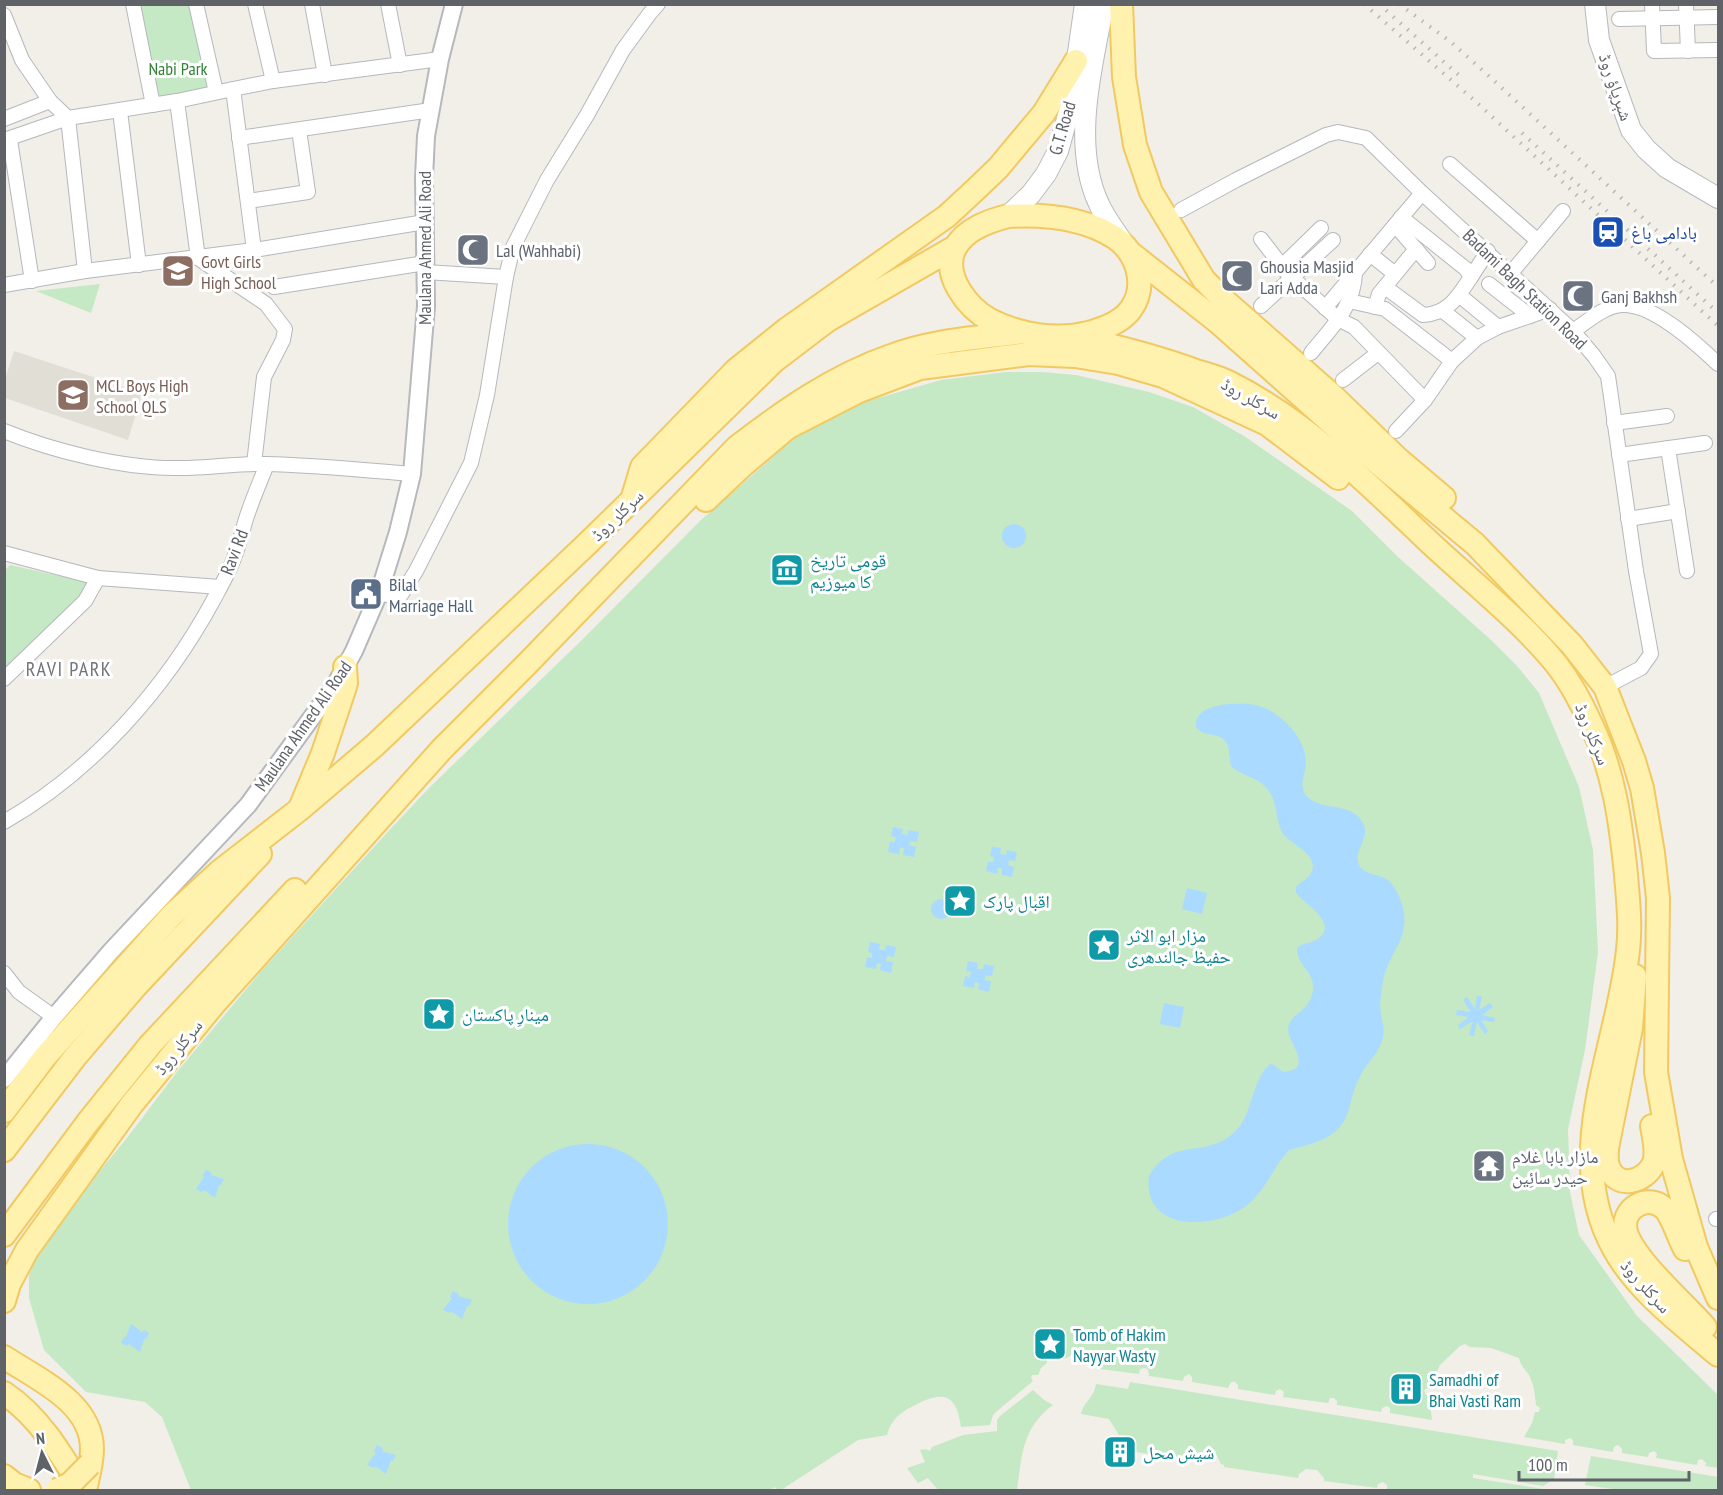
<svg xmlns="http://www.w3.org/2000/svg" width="1723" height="1495" font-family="'PT Sans Narrow','Noto Naskh Arabic',sans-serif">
	<rect width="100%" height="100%" fill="#f1efe8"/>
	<polygon fill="#e1ded6" points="14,351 142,393 128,440 5,398 5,379"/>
	<g fill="#c5e8c5">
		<polygon points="138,5 191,5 210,92 157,100"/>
		<polygon points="100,284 91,313 36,291"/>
		<path d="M1006,372H1042L1076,375L1149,392L1193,407L1244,436L1352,511L1398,557L1491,640L1517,666L1539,693L1579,787L1593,850L1598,952L1585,1050L1568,1129L1570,1192L1579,1235L1637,1316L1718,1395V1468L1705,1466L1706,1463L1702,1459L1698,1460L1697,1465L1656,1458L1657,1454L1654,1451L1649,1453L1648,1457L1622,1453V1449L1618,1445L1614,1447L1613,1452L1573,1445V1440L1570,1438L1565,1440V1444L1524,1437L1532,1423L1535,1412H1539L1540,1408L1536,1405C1535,1395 1534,1385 1529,1375C1525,1369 1520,1365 1519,1358L1491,1348L1470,1347L1465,1344L1460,1346L1440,1365L1430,1387L1424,1390L1426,1395H1429L1432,1420L1390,1413V1408L1387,1406L1382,1408L1381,1412L1337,1405V1401L1334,1398H1330L1328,1403L1283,1397L1284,1392L1280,1389L1276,1391L1275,1395L1238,1389V1385L1235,1382H1231L1228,1388L1192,1382V1377L1189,1374L1184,1377L1183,1381L1149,1376L1148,1369L1144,1368L1140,1369L1139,1374L1100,1369L1094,1363L1075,1360L1072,1354L1067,1358L1047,1359V1363L1041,1368L1038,1375H1032L1031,1378L1033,1381L997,1411L993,1415L990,1425L961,1427C957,1397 946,1390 919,1403C903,1411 892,1417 887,1435L858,1440L781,1490H777L775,1487L770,1490H191L162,1417L145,1402L86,1392L44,1350L29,1298V1275L46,1236L127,1138L177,1072L263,969L384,836L429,788L582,640L700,521L796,437L820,422L854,405L941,380Z"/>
		<polygon points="10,565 90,583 80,601 5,674 5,570"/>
		<path d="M1130,1382L1558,1451L1554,1479L1543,1486L1473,1474V1478L1550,1490H1397L1387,1489V1485L1383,1482L1378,1484L1377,1488L1324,1481V1478L1317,1470L1306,1469L1299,1474L1298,1478L1224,1467V1465L1221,1464L1216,1454L1202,1452L1192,1461L1124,1450L1125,1445L1109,1419L1081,1414C1085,1399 1093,1400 1096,1384L1128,1389Z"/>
		<path d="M1033,1390L1044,1400L1053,1405C1022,1428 1022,1455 1017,1490H938L928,1478L918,1483L907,1468L925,1462L920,1450L925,1449L930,1451L932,1447L963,1435L997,1431V1420L1000,1416Z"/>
		<polygon points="1591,1456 1718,1477 1718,1490 1619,1490 1585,1485"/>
	</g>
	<g fill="#aadaff">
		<circle cx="1014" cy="536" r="12"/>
		<path d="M1228,704C1236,704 1247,703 1255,705C1279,710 1306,737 1306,763C1306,773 1299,784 1305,794C1318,812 1348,801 1361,820C1373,835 1355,847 1358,862C1361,875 1380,874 1388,880C1395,886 1401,899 1403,908C1410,938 1390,951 1384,977C1382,987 1380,998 1380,1008C1381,1019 1386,1029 1382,1040C1379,1052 1370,1060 1363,1071C1356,1082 1352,1096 1349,1109C1341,1139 1314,1143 1289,1150C1272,1168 1265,1194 1243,1208C1211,1230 1142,1231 1149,1176C1173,1137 1200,1158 1230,1136C1254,1119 1249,1083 1270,1064L1274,1065L1283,1072C1316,1070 1287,1042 1288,1028C1290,1012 1314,1012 1313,985C1312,971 1296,963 1297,948C1303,942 1312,944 1319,938C1339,922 1303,903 1296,893V887C1300,882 1306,880 1310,875C1323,854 1288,844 1282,832C1273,814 1280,797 1260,782C1251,776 1239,774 1231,766C1229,758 1230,748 1226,742C1218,731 1204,738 1196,727C1195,710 1213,706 1228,704Z"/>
		<polygon points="893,827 903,829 902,834 907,835 909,830 919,832 917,842 910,841 909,845 916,847 914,857 903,855 904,848 900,848 899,854 888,852 890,842 895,842 896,837 891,836"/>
		<polygon points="992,847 1001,848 1000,854 1006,855 1007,850 1017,852 1015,861 1009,860 1008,865 1014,867 1012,877 1002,875 1002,868 998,868 997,874 986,871 988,862 993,862 994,857 990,856"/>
		<polygon points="1187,888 1207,893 1202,914 1182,909"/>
		<circle cx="941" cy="909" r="10"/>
		<polygon points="870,942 880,944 879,950 885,950 886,945 896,947 894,957 887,956 886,961 893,962 891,973 880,970 881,964 877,963 876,969 865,967 867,957 872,958 872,953 868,952"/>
		<polygon points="968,961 978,963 977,969 983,969 984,964 994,966 992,976 985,975 985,980 991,981 989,992 978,989 979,983 975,982 974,988 963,986 965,976 970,977 971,972 966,971"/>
		<polygon points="1477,996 1482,996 1479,1010 1490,1003 1493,1007 1482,1015 1495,1018 1494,1022 1481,1020 1488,1031 1485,1034 1477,1022 1474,1036 1469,1035 1473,1021 1460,1029 1458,1025 1469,1017 1456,1015 1457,1010 1471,1012 1463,1000 1467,997 1475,1009"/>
		<polygon points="1164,1003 1184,1007 1180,1028 1160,1024"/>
		<circle cx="588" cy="1224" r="80"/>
		<polygon points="206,1170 212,1173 211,1175 224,1179 221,1185 219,1185 215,1198 204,1190 202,1192 196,1189 204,1177 202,1176"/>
		<polygon points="453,1291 459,1294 458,1296 472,1300 469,1306 467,1306 462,1319 451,1311 450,1313 443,1310 452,1298 450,1297"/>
		<polygon points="131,1324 142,1332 144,1330 149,1333 146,1339 144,1339 140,1352 129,1344 127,1346 121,1343 124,1337 126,1337"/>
		<polygon points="377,1445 383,1448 382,1451 396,1455 393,1461 391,1460 386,1474 375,1466 374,1468 367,1465 376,1453 374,1451"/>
	</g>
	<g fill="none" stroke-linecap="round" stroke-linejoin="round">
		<defs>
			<g id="minor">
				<polyline points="133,4 153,105"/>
				<polyline points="196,4 216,92"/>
				<polyline points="255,4 273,81"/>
				<polyline points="312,4 325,75"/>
				<polyline points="388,4 400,65"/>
				<polyline points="1652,4 1654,51 1718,50"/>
				<polyline points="1686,4 1688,51"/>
				<polyline points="4,15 22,60 50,101 68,118 85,271"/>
				<polyline points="1619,19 1718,17"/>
				<polyline points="177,101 198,258 266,304 285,329 283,340 264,377 254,464"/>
				<polyline points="120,111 139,265"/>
				<polyline points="4,119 50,101"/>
				<polyline points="239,138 431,110"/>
				<polyline points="4,140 68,118 177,101 233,89"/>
				<polyline points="10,140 32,281"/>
				<polyline points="1450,164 1538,241"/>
				<polyline points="248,201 308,192 299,130"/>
				<polyline points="1181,210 1236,180 1326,135 1338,132 1366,138 1422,193 1573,331 1594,356 1608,376 1636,571 1651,654 1641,668 1605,687"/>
				<polyline points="1395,225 1428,263"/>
				<polyline points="1261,239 1288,274 1338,319 1354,327 1425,400"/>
				<polyline points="254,250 233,89 273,81 440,59"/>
				<polyline points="1370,254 1395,274"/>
				<polyline points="1282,266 1321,228"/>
				<polyline points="425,272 506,277"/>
				<polyline points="1511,273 1563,211"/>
				<polyline points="1471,277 1488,251"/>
				<polyline points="1489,284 1530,316"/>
				<polyline points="4,285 85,271 254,250 425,222"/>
				<polyline points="274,287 425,263"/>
				<path d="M1385,287L1423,315C1448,314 1458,297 1471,277L1466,269L1401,217"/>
				<polyline points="1459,295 1498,327 1550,309"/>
				<polyline points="1349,301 1385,309 1452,361"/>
				<polyline points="1261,306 1333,240"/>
				<polyline points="1375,307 1379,294 1416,249"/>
				<polyline points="1325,308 1422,193"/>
				<polyline points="1443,311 1477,338"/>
				<path d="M1573,331C1587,322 1604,306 1622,305C1653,303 1697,344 1718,364"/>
				<path d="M1311,353C1331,328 1354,307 1355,273"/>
				<polyline points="1343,380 1378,353"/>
				<polyline points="1614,423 1667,416"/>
				<path d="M4,431C53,451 121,468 174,468C204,469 235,463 265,464C314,465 363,470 412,474"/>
				<polyline points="1396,431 1425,400 1452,361 1477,338 1498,327"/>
				<polyline points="1668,448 1687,571"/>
				<polyline points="1619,455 1705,443"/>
				<polyline points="1628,519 1678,511"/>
				<polyline points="4,553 98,578 220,587"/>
				<polyline points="379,593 399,598 416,571 471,463 487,395 506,277 513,247 547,180 587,115 623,50 650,13 658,4"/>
				<polyline points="4,679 85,601 98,578"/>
				<path d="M4,822C93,771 166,688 214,599C221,586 229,572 234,558C239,546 242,532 246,519C252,500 260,482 267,464"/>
				<polyline points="4,973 19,992 54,1017"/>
				<polyline points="1716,1219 1718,1219"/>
			</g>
			<polyline id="tertiary" points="4,1079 54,1017 112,950 248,805 334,687 354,651 379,593 398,532 412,474 426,306 424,178 426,136 440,59 454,4"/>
			<g id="secondary">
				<path d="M1104,4C1092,66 1071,145 1099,204C1105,218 1115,230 1123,243"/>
				<polyline points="1595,4 1599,40 1631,130 1646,149 1667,168 1718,198"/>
				<polyline points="1008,216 1031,194 1046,174 1058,151 1070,108 1085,4"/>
			</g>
			<g id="primary">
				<polyline points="1121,4 1124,77 1135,145 1151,192 1204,280 1224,300 1333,396 1398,459 1444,498"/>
				<path d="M1008,216C1043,214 1084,218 1114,237C1137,252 1148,285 1131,309C1122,322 1103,329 1088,333C1056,341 1019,335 990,320C968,308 941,275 955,248C965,229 989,221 1008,216Z"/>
				<polyline points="1133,255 1218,322 1355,444 1475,544 1572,645 1605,687 1634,761 1642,788 1653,853 1658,898 1656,1072 1671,1159 1696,1247 1718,1298"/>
				<path d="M1072,336C1114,346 1155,356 1196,371C1207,374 1218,377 1228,382C1303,419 1365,481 1425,538C1467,578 1521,620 1557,665C1571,683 1582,704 1591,724C1614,771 1621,824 1626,875C1628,900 1631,925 1628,950C1618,1048 1561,1154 1614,1249C1638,1292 1681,1323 1718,1355"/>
				<polyline points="633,497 642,467 736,370 787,329 947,216 975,190 998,168 1044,113 1076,61"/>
				<polyline points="706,500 742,466 787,428 859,391 920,368 1029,354 1075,356 1118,363 1163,376 1267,424 1338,478"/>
				<polyline points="301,806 323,753 343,693 346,683 345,667"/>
				<path d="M1635,976L1631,1028L1607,1148C1607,1154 1606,1160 1608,1166C1616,1190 1645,1183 1654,1163C1658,1152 1654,1138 1652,1126"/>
				<polyline points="4,1111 44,1058 172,915 219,872 300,809 374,746 588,543 774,361 828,320 955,247"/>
				<polyline points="4,1150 75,1057 135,987 260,854"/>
				<polyline points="4,1235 88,1122 150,1045 295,890"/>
				<path d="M1685,1249C1679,1239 1672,1215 1664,1208C1647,1193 1620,1209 1626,1232C1634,1260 1685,1304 1705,1327"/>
				<path d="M4,1301L9,1284L27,1250L132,1104L214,1004L442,749L525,666L737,447C785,410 834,376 891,356C932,340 979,338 1022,332"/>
				<path d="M4,1357C39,1380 92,1403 92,1449C92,1463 88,1477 85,1490"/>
				<path d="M4,1393C39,1416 62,1455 83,1490"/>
				<polyline points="4,1476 14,1484 29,1490"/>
			</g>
		</defs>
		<use href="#minor" stroke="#b5b8bc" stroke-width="16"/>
		<use href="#tertiary" stroke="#b5b8bc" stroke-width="20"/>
		<use href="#secondary" stroke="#b6babf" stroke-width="22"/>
		<use href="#primary" stroke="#f2c960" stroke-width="26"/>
		<use href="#minor" stroke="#fff" stroke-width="14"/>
		<use href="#tertiary" stroke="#fff" stroke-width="16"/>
		<use href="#secondary" stroke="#fff" stroke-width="20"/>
		<use href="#primary" stroke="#fff2af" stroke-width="22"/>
		<g stroke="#b6b7b8" stroke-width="4" stroke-dasharray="1.5 8" stroke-linecap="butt">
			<polyline points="1364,4 1474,100 1718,326"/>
			<polyline points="1379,4 1462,78"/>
			<polyline points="1399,4 1451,42 1491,78 1718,287"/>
			<polyline points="1522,133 1718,313"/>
		</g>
		<defs>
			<polyline id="primary-bridge" points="57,1490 70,1484 90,1464"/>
		</defs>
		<use href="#primary-bridge" stroke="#f2c960" stroke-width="26" stroke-linecap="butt"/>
		<use href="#primary-bridge" stroke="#fff2af" stroke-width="22"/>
	</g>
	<defs>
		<symbol id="station-square" viewBox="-11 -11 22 22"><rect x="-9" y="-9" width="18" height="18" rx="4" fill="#1a4fb4" stroke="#fff"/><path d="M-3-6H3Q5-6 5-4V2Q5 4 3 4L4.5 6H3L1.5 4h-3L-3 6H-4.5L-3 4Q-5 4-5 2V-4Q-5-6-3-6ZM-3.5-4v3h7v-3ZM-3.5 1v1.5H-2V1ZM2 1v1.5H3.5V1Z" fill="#fff"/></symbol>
		<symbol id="mosque-square" viewBox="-11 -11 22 22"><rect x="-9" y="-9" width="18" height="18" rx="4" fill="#6b7280" stroke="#fff"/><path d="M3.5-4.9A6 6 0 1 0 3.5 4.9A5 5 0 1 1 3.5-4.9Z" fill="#fff"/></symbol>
		<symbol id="school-square" viewBox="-11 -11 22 22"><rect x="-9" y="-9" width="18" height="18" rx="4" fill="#8d6e63" stroke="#fff"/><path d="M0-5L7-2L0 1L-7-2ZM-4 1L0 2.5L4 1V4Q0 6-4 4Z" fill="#fff"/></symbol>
		<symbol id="museum-square" viewBox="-11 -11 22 22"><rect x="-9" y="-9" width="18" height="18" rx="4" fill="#0f9aa8" stroke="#fff"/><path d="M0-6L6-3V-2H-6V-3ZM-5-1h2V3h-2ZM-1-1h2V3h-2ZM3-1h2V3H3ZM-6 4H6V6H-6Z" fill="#fff"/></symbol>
		<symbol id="civic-square" viewBox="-11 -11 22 22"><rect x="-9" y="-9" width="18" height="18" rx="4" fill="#5c6f8a" stroke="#fff"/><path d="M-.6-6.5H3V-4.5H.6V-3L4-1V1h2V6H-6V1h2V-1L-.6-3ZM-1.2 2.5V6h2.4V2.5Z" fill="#fff"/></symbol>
		<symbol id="sight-square" viewBox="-11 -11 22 22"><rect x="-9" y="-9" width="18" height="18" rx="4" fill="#0f9aa8" stroke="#fff"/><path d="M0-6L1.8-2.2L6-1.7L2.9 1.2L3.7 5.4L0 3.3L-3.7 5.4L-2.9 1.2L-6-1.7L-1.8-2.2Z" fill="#fff"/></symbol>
		<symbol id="temple-square" viewBox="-11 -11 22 22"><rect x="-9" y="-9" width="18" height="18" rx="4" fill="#6b7280" stroke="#fff"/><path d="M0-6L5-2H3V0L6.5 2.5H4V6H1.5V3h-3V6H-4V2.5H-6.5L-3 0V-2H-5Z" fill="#fff"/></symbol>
		<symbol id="building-square" viewBox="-11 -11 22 22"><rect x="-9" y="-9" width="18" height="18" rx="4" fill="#0f9aa8" stroke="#fff"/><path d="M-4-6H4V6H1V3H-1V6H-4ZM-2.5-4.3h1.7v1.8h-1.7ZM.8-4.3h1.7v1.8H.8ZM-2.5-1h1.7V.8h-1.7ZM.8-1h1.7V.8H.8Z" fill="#fff"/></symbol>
	</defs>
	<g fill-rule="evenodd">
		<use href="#station-square" x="1589" y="213" width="38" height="38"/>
		<use href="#mosque-square" x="454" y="231" width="38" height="38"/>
		<use href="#school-square" x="159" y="252" width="38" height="38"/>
		<use href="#mosque-square" x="1218" y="257" width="38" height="38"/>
		<use href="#mosque-square" x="1559" y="277" width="38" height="38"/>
		<use href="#school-square" x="54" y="376" width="38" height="38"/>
		<use href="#museum-square" x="768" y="551" width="38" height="38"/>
		<use href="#civic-square" x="347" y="575" width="38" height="38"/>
		<use href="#sight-square" x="941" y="882" width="38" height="38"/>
		<use href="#sight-square" x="1085" y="926" width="38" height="38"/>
		<use href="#sight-square" x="420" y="995" width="38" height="38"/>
		<use href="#temple-square" x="1470" y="1147" width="38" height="38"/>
		<use href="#sight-square" x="1031" y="1325" width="38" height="38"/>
		<use href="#building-square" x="1387" y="1370" width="38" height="38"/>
		<use href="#building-square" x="1101" y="1433" width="38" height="38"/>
	</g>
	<g text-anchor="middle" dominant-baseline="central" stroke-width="6" stroke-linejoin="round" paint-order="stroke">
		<g font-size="18" fill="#348238" stroke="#fff">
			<text x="178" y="68">Nabi Park</text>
		</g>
		<g font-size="18" fill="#5f6368" stroke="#fff">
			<text transform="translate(1616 87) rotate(71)">شېرپاؤ روڈ</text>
			<text transform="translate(1062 128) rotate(-74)">G.T. Road</text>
			<text transform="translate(424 248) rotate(-90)">Maulana Ahmed Ali Road</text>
			<text transform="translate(1525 289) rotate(44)">Badami Bagh Station Road</text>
			<text transform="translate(1251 398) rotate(30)">سرکلر روڈ</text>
			<text transform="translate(617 515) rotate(-44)">سرکلر روڈ</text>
			<text transform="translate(234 552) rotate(-69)">Ravi Rd</text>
			<text transform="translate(303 726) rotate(-55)">Maulana Ahmed Ali Road</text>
			<text transform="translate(1593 734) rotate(68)">سرکلر روڈ</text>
			<text transform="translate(178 1047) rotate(-51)">سرکلر روڈ</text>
			<text transform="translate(1646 1286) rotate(48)">سرکلر روڈ</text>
		</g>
		<g font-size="18" fill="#164399" stroke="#fff" text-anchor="start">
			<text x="1631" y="232">بادامی باغ</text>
		</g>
		<g font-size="18" fill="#5b616d" stroke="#fff" text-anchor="start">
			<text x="496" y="250">Lal (Wahhabi)</text>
			<text x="1260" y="266">Ghousia Masjid<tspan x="1260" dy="21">Lari Adda</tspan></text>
			<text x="1601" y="296">Ganj Bakhsh</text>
			<text x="1512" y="1156">مازار بابا غلام<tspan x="1512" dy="21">حیدر سائِین</tspan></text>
		</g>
		<g font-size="18" fill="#785e54" stroke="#fff" text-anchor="start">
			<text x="201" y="261">Govt Girls<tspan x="201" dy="21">High School</tspan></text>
			<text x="96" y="385">MCL Boys High<tspan x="96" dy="21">School QLS</tspan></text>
		</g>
		<g font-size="18" fill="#0d838f" stroke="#fff" text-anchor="start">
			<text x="810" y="560">قومی تاریخ<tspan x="810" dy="21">کا میوزیم</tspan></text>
			<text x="983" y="901">اقبال پارک</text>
			<text x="1127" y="935">مزار ابو الاثر<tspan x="1127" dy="21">حفیظ جالندھری</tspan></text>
			<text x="462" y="1014">مینارِ پاکستان</text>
			<text x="1073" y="1334">Tomb of Hakim<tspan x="1073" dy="21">Nayyar Wasty</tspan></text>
			<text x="1429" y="1379">Samadhi of<tspan x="1429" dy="21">Bhai Vasti Ram</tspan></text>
			<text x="1143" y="1452">شیش محل</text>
		</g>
		<g font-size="18" fill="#4e5e75" stroke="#fff" text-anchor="start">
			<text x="389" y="584">Bilal<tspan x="389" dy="21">Marriage Hall</tspan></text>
		</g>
		<g font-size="20" letter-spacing="1.5" fill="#70757a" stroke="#fff">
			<text x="69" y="669">RAVI PARK</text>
		</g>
	</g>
	<rect width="1723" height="1495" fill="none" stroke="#5f6368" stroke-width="12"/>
	<g transform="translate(42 1453) rotate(354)" stroke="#ffffff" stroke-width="4.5" paint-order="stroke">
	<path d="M0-4.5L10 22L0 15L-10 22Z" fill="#5f6368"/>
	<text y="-9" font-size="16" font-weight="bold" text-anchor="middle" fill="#5f6368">N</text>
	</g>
	<path d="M1519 1471v9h170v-9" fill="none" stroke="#5f6368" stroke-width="3"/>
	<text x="1528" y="1471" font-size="18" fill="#5f6368" stroke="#ffffff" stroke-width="4.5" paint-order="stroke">100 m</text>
</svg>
